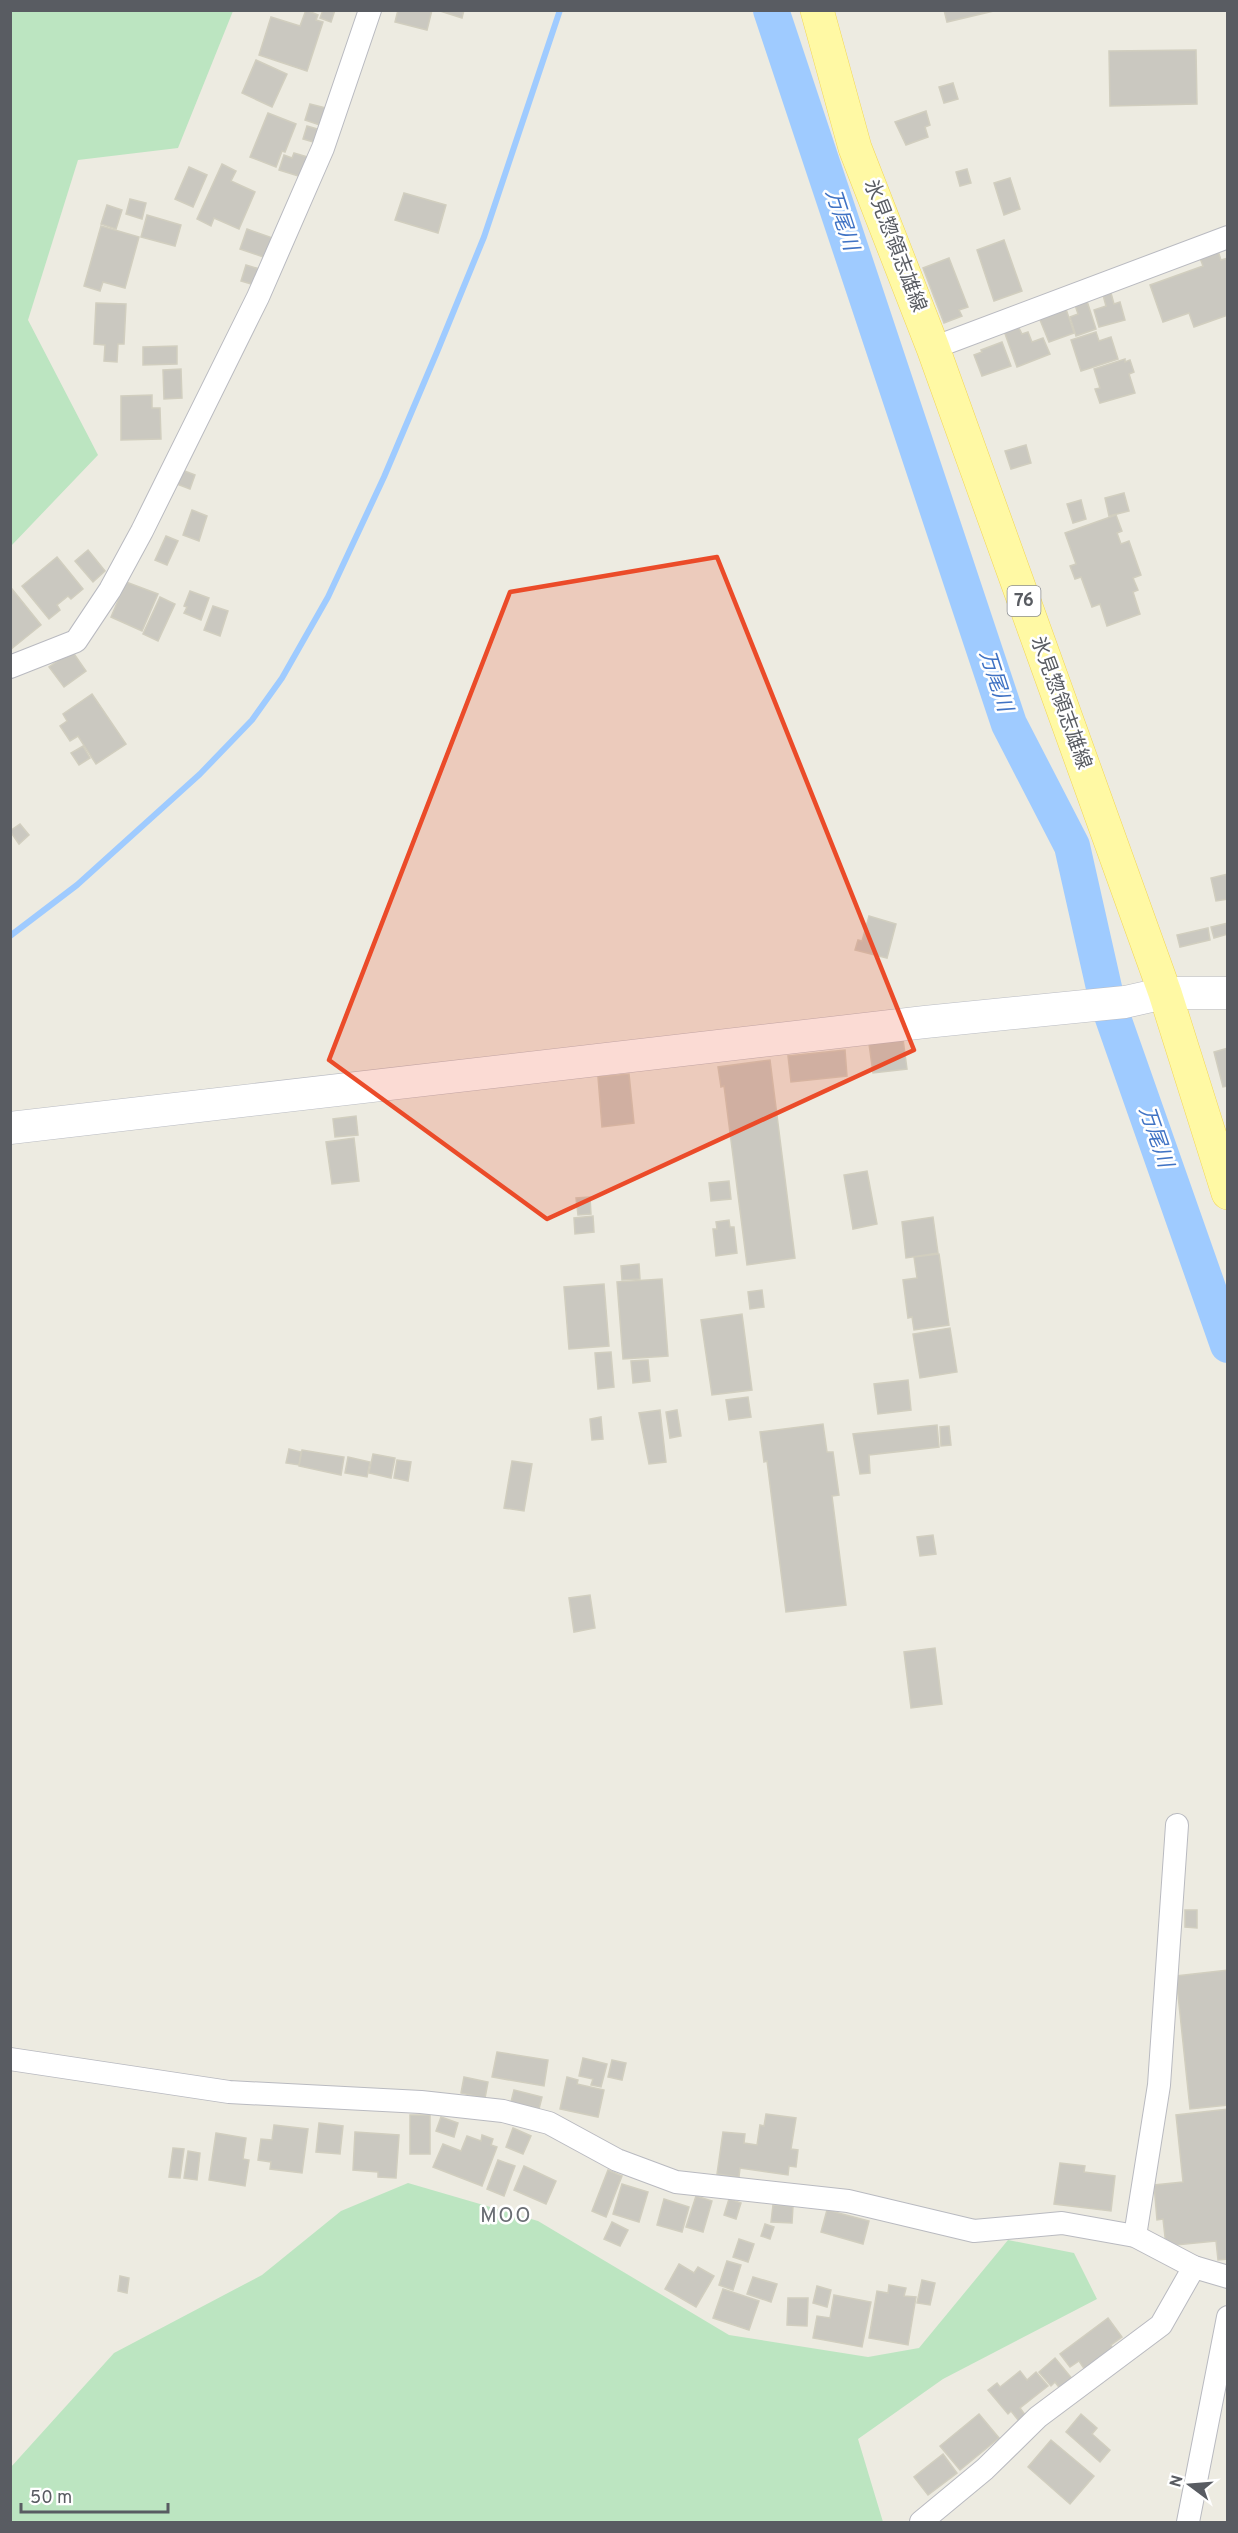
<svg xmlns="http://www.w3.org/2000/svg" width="1238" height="2533" font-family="Overpass,'Noto Sans JP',sans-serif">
	<rect width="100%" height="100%" fill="#edebe1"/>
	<g fill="#bce5c1">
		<polygon points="11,10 233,11 178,148 78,160 28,320 98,455 11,546"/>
		<polygon points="408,2183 538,2221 729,2335 868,2357 919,2348 1008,2240 1074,2253 1097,2299 943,2379 858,2439 883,2522 11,2522 11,2467 114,2353 262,2275 341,2211"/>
	</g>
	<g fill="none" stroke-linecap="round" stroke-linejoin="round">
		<polyline stroke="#9fcbff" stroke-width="6" points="10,936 77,885 200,774 252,720 282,678 328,597 384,477 437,352 484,237 560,10"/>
		<polyline stroke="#9fcbff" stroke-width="36" points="771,10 1009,724 1072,846 1107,1001 1228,1345"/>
	</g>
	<g fill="#cac8c0" stroke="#d1cebf" stroke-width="1.5">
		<polygon points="306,10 318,15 316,20 323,22 307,71 259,55 271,17 300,26"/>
		<polygon points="323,10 335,10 331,22 320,18"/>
		<polygon points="398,10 432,10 427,30 395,22"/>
		<polygon points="437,10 464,10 462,18"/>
		<polygon points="944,10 998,10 947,22"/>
		<polygon points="1196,50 1197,104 1110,106 1109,51"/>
		<polygon points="256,60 287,74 272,107 242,93"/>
		<polygon points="953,83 958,99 944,103 939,87"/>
		<polygon points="310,104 326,108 320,125 305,120"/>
		<polygon points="926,111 930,125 925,127 928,137 906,145 895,122"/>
		<polygon points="268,113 296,124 285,152 282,151 276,167 250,157"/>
		<polygon points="307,126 321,130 317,143 303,139"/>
		<polygon points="294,153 311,158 305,178 279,170 284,155 292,158"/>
		<polygon points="222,164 236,171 231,181 255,192 239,229 214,218 211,226 197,219"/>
		<polygon points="189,167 207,175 193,207 175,199"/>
		<polygon points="967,169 971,183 960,186 956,172"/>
		<polygon points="1010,178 1020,209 1004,215 994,183"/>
		<polygon points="404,193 446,205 438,233 395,220"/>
		<polygon points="130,199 146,203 142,219 126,214"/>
		<polygon points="107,205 122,210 116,229 101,224"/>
		<polygon points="147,215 181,225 175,246 141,237"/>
		<polygon points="101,226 139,237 125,288 103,282 100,291 84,286"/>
		<polygon points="247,229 278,240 272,260 240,249"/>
		<polygon points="1004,240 1022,291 994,301 977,250"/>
		<polygon points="1218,251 1221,260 1228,258 1228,315 1194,327 1189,313 1163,322 1150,285 1203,266 1200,258"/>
		<polygon points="949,258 968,307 959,310 962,316 944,323 923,268"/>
		<polygon points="246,265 263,270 258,286 241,281"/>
		<polygon points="1111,293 1114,304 1120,302 1125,320 1099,327 1094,310 1106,306 1103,295"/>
		<polygon points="1086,298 1096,329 1076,336 1070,317 1078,314 1074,302"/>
		<polygon points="96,303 126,304 124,344 118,344 117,362 104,361 105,345 94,344"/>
		<polygon points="1065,306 1074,333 1049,342 1038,315"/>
		<polygon points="1018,326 1022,334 1028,332 1032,342 1043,338 1050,354 1017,367 1004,331"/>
		<polygon points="1096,332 1099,341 1111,337 1118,359 1081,371 1071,340"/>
		<polygon points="1002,342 1011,366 982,376 974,355 982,352 981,350"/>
		<polygon points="177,346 177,364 143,365 143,347"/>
		<polygon points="1125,359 1125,362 1130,360 1134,372 1129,374 1135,393 1100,403 1095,389 1100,388 1094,369"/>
		<polygon points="181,369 182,398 164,399 163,370"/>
		<polygon points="152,395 152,408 160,408 161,439 121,440 121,396"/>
		<polygon points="1026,445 1031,463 1011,469 1005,451"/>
		<polygon points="182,470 195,475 190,489 177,484"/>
		<polygon points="1124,493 1129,511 1109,516 1105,498"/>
		<polygon points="1081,500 1086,519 1073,523 1067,504"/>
		<polygon points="192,510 207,516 199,541 183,535"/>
		<polygon points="1116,515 1122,531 1117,533 1121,544 1129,541 1141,575 1133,578 1138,590 1133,592 1140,614 1107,626 1100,604 1092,607 1081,577 1075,579 1070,566 1076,564 1065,533"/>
		<polygon points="166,536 178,541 167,565 155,560"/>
		<polygon points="88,550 105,571 93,582 75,561"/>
		<polygon points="57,557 83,589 71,599 68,596 57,605 60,610 49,619 22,586"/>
		<polygon points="126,582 158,594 142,631 111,617"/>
		<polygon points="12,589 41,625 10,650 10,590"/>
		<polygon points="190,591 209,598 201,620 184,613 187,607 184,606"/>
		<polygon points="160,597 175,604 158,641 143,634"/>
		<polygon points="213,606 228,611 220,636 204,630"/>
		<polygon points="72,651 86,671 64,687 49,667"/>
		<polygon points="92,694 126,744 96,764 78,736 70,741 60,726 67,721 63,714"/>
		<polygon points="83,746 90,758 79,765 71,753"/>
		<polygon points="20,824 29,835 19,844 10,831"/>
		<polygon points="1228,874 1228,899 1216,901 1211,878"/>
		<polygon points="869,916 896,924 887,958 855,950 858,940 862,941"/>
		<polygon points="1228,923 1228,934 1214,938 1211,927"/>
		<polygon points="1208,928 1210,940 1180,947 1177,935"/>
		<polygon points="903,1039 907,1069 873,1073 869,1044"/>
		<polygon points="1228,1048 1228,1086 1223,1087 1214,1052"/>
		<polygon points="845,1050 847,1076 791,1082 788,1056"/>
		<polygon points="770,1060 795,1258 747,1265 724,1086 721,1087 718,1067"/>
		<polygon points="629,1074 634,1123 602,1127 598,1077"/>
		<polygon points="356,1116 358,1135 335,1137 333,1119"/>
		<polygon points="354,1138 359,1181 332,1184 326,1142"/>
		<polygon points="867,1171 877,1224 853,1229 844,1175"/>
		<polygon points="729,1181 731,1199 711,1201 709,1183"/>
		<polygon points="590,1197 591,1214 578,1215 576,1198"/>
		<polygon points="593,1216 594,1232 575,1234 574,1218"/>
		<polygon points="933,1217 938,1253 906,1258 902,1222"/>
		<polygon points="729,1220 730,1227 734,1227 737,1253 716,1256 713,1229 717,1229 716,1222"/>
		<polygon points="939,1254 949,1325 914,1330 912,1317 908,1318 903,1280 917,1278 914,1257"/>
		<polygon points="639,1264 640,1279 622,1280 621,1266"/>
		<polygon points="662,1279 668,1356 623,1359 617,1282"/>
		<polygon points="604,1284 609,1346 569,1349 564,1287"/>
		<polygon points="762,1290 764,1307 750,1309 748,1292"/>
		<polygon points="742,1314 752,1390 712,1395 701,1320"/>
		<polygon points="950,1328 957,1372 920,1378 913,1334"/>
		<polygon points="611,1352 614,1387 598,1389 595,1353"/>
		<polygon points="648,1360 650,1381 633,1383 631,1361"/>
		<polygon points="908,1380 911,1410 878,1414 874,1384"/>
		<polygon points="748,1397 751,1417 729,1420 726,1400"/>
		<polygon points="660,1410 666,1462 649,1464 639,1413"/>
		<polygon points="677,1410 681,1436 670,1438 666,1412"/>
		<polygon points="601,1417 603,1439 592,1440 590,1419"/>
		<polygon points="823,1424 827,1452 833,1452 839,1495 832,1496 846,1605 786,1612 767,1461 764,1462 760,1432"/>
		<polygon points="937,1425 939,1447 869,1455 870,1473 860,1474 853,1434"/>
		<polygon points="949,1426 951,1445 941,1446 940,1427"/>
		<polygon points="289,1449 301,1452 299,1465 286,1463"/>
		<polygon points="302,1450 344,1457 341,1475 299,1466"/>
		<polygon points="373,1454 395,1458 391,1478 369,1473"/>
		<polygon points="348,1457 370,1462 367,1477 345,1473"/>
		<polygon points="397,1460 411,1462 408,1481 394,1478"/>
		<polygon points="512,1461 532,1464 524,1511 504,1508"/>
		<polygon points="933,1535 936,1554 920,1556 917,1537"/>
		<polygon points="590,1595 595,1628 574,1632 569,1598"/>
		<polygon points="935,1648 942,1704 911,1708 904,1652"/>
		<polygon points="1185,1910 1197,1910 1197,1928 1185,1927"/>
		<polygon points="1228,1970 1228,2105 1190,2109 1176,1976"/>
		<polygon points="497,2052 548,2060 544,2086 492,2077"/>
		<polygon points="583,2058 607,2064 601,2087 591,2085 593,2079 579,2076"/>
		<polygon points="612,2060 626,2063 622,2080 608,2077"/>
		<polygon points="464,2077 488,2082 485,2098 461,2093"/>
		<polygon points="567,2077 578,2080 577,2084 604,2090 598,2117 560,2109"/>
		<polygon points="514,2090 542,2097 539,2109 511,2102"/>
		<polygon points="1228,2109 1228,2259 1218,2260 1216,2241 1166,2246 1163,2219 1157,2220 1154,2185 1183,2182 1176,2115"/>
		<polygon points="766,2114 796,2118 791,2149 798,2150 796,2167 789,2166 788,2175 740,2168 739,2177 717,2174 723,2132 745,2134 744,2143 757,2145 760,2125 764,2126"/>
		<rect x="410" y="2115" width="20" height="39"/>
		<polygon points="441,2117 458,2123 454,2137 436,2131"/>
		<polygon points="319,2123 343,2126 340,2154 316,2152"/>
		<polygon points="274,2125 308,2129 302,2173 270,2169 271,2162 258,2160 261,2139 272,2140"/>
		<polygon points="513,2128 531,2136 523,2154 506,2147"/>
		<polygon points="355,2132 399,2135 396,2178 378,2177 378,2172 353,2170"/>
		<polygon points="216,2133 246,2138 243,2159 249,2160 245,2186 209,2180"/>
		<polygon points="482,2135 493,2139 491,2145 497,2147 482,2186 433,2167 443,2144 461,2151 467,2136 481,2141"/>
		<polygon points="173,2148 184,2149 180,2178 169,2177"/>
		<polygon points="188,2151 200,2153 197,2180 184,2178"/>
		<polygon points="498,2160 515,2166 504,2196 487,2189"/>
		<polygon points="1060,2163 1085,2166 1084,2172 1115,2176 1111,2211 1054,2204"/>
		<polygon points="524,2166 556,2181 546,2204 514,2190"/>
		<polygon points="608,2170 622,2176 606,2217 592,2211"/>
		<polygon points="622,2184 648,2192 639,2222 613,2214"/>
		<polygon points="696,2196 712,2201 703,2232 686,2227"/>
		<polygon points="664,2199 689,2207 682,2232 657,2225"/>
		<polygon points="729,2199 741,2203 736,2219 724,2215"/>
		<polygon points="773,2205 793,2206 792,2223 771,2222"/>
		<polygon points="827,2210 869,2221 863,2244 821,2232"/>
		<polygon points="612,2222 628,2230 620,2246 604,2239"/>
		<polygon points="765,2224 774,2227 770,2239 761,2236"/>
		<polygon points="739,2239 754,2244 748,2262 733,2257"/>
		<polygon points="727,2261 741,2265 733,2290 719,2285"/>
		<polygon points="679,2264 694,2273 698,2267 714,2276 696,2307 665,2289"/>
		<polygon points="120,2276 129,2278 127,2293 118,2291"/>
		<polygon points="753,2277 777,2284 771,2302 747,2294"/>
		<polygon points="922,2280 935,2283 930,2305 917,2303"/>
		<polygon points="889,2285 906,2288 904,2296 916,2297 908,2345 869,2338 877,2291 888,2293"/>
		<polygon points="817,2286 831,2290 827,2307 813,2303"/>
		<polygon points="723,2289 759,2301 749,2330 713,2318"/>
		<polygon points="834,2295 871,2302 862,2347 813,2338 817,2316 830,2318"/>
		<polygon points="788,2298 808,2298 807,2326 787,2325"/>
		<polygon points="1108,2318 1122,2337 1111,2345 1113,2349 1085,2370 1079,2361 1070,2367 1060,2354"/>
		<polygon points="1055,2358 1073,2380 1061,2390 1055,2382 1051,2386 1039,2372"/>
		<polygon points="1020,2371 1027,2380 1036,2372 1048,2386 1020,2408 1026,2416 1019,2421 1011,2411 1008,2414 988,2390 997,2383 1000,2387"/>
		<polygon points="979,2414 999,2438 960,2470 940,2446"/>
		<polygon points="1081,2414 1097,2428 1092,2434 1110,2450 1100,2462 1066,2432"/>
		<polygon points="1051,2440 1094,2476 1070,2504 1028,2467"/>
		<polygon points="943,2454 957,2473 928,2495 914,2477"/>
	</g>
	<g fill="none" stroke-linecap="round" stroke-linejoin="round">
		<defs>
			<g id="street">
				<polyline points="933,348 1228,237"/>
				<polyline points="10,667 76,641 110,590 142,531 258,297 323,148 370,10"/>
				<polyline points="10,2059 229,2092 421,2102 503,2111 549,2123 617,2160 676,2182 848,2201 974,2231 1062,2223 1135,2236 1194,2267 1228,2277"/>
				<polyline points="1135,2236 1159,2085 1177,1825"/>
				<polyline points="921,2522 985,2469 1038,2417 1161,2325 1194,2267"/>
				<polyline points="1188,2522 1228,2317"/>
			</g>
			<polyline id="secondary" points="10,1128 925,1022 1125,1002 1165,993 1228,993"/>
			<polyline id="primary" points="817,10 855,148 933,348 1165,993 1228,1193"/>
		</defs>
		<use href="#street" stroke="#b9bac0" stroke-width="24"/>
		<use href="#secondary" stroke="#babcc3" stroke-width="33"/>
		<use href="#primary" stroke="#f3d654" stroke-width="34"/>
		<use href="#street" stroke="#fff" stroke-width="22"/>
		<use href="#secondary" stroke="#fff" stroke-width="32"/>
		<use href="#primary" stroke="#fff9a4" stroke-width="33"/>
	</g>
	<path fill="#eb4b29" fill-opacity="0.2" stroke="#eb4b29" stroke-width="4.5" stroke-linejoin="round" d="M717,557L914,1050L547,1219L329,1060L510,592Z"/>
	<g text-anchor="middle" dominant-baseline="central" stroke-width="5" stroke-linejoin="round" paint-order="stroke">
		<rect fill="#fff" stroke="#8b8d91" stroke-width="1.5" x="1007.5" y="586" width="33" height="30" rx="4.5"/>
		<g font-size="18" font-weight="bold" fill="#595c62">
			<text x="1024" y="601">76</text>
		</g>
		<g font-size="20" fill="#595c62" stroke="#fff">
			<text transform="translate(894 246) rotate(69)">氷見惣領志雄線</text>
			<text transform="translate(1060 703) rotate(70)">氷見惣領志雄線</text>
		</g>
		<g font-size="21" font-style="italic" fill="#4073c4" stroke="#fff">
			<text transform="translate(841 220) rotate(72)">万尾川</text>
			<text transform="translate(995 681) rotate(72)">万尾川</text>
			<text transform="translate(1155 1137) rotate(71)">万尾川</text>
		</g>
		<g font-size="21" letter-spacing="1.5" fill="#6a6e74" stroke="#fff">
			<text x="506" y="2216">MOO</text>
		</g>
	</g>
	<rect width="1238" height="2533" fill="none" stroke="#595c62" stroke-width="24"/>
	<g transform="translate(1190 2485) rotate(286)" stroke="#ffffff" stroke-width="4.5" paint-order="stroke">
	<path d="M0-4.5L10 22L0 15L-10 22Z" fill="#595c62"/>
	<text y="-9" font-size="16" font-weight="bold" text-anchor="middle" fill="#595c62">N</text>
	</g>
	<path d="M21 2503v9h147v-9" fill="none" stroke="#595c62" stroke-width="3"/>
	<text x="30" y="2503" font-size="18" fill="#595c62" stroke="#ffffff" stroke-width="4.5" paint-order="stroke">50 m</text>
</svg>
